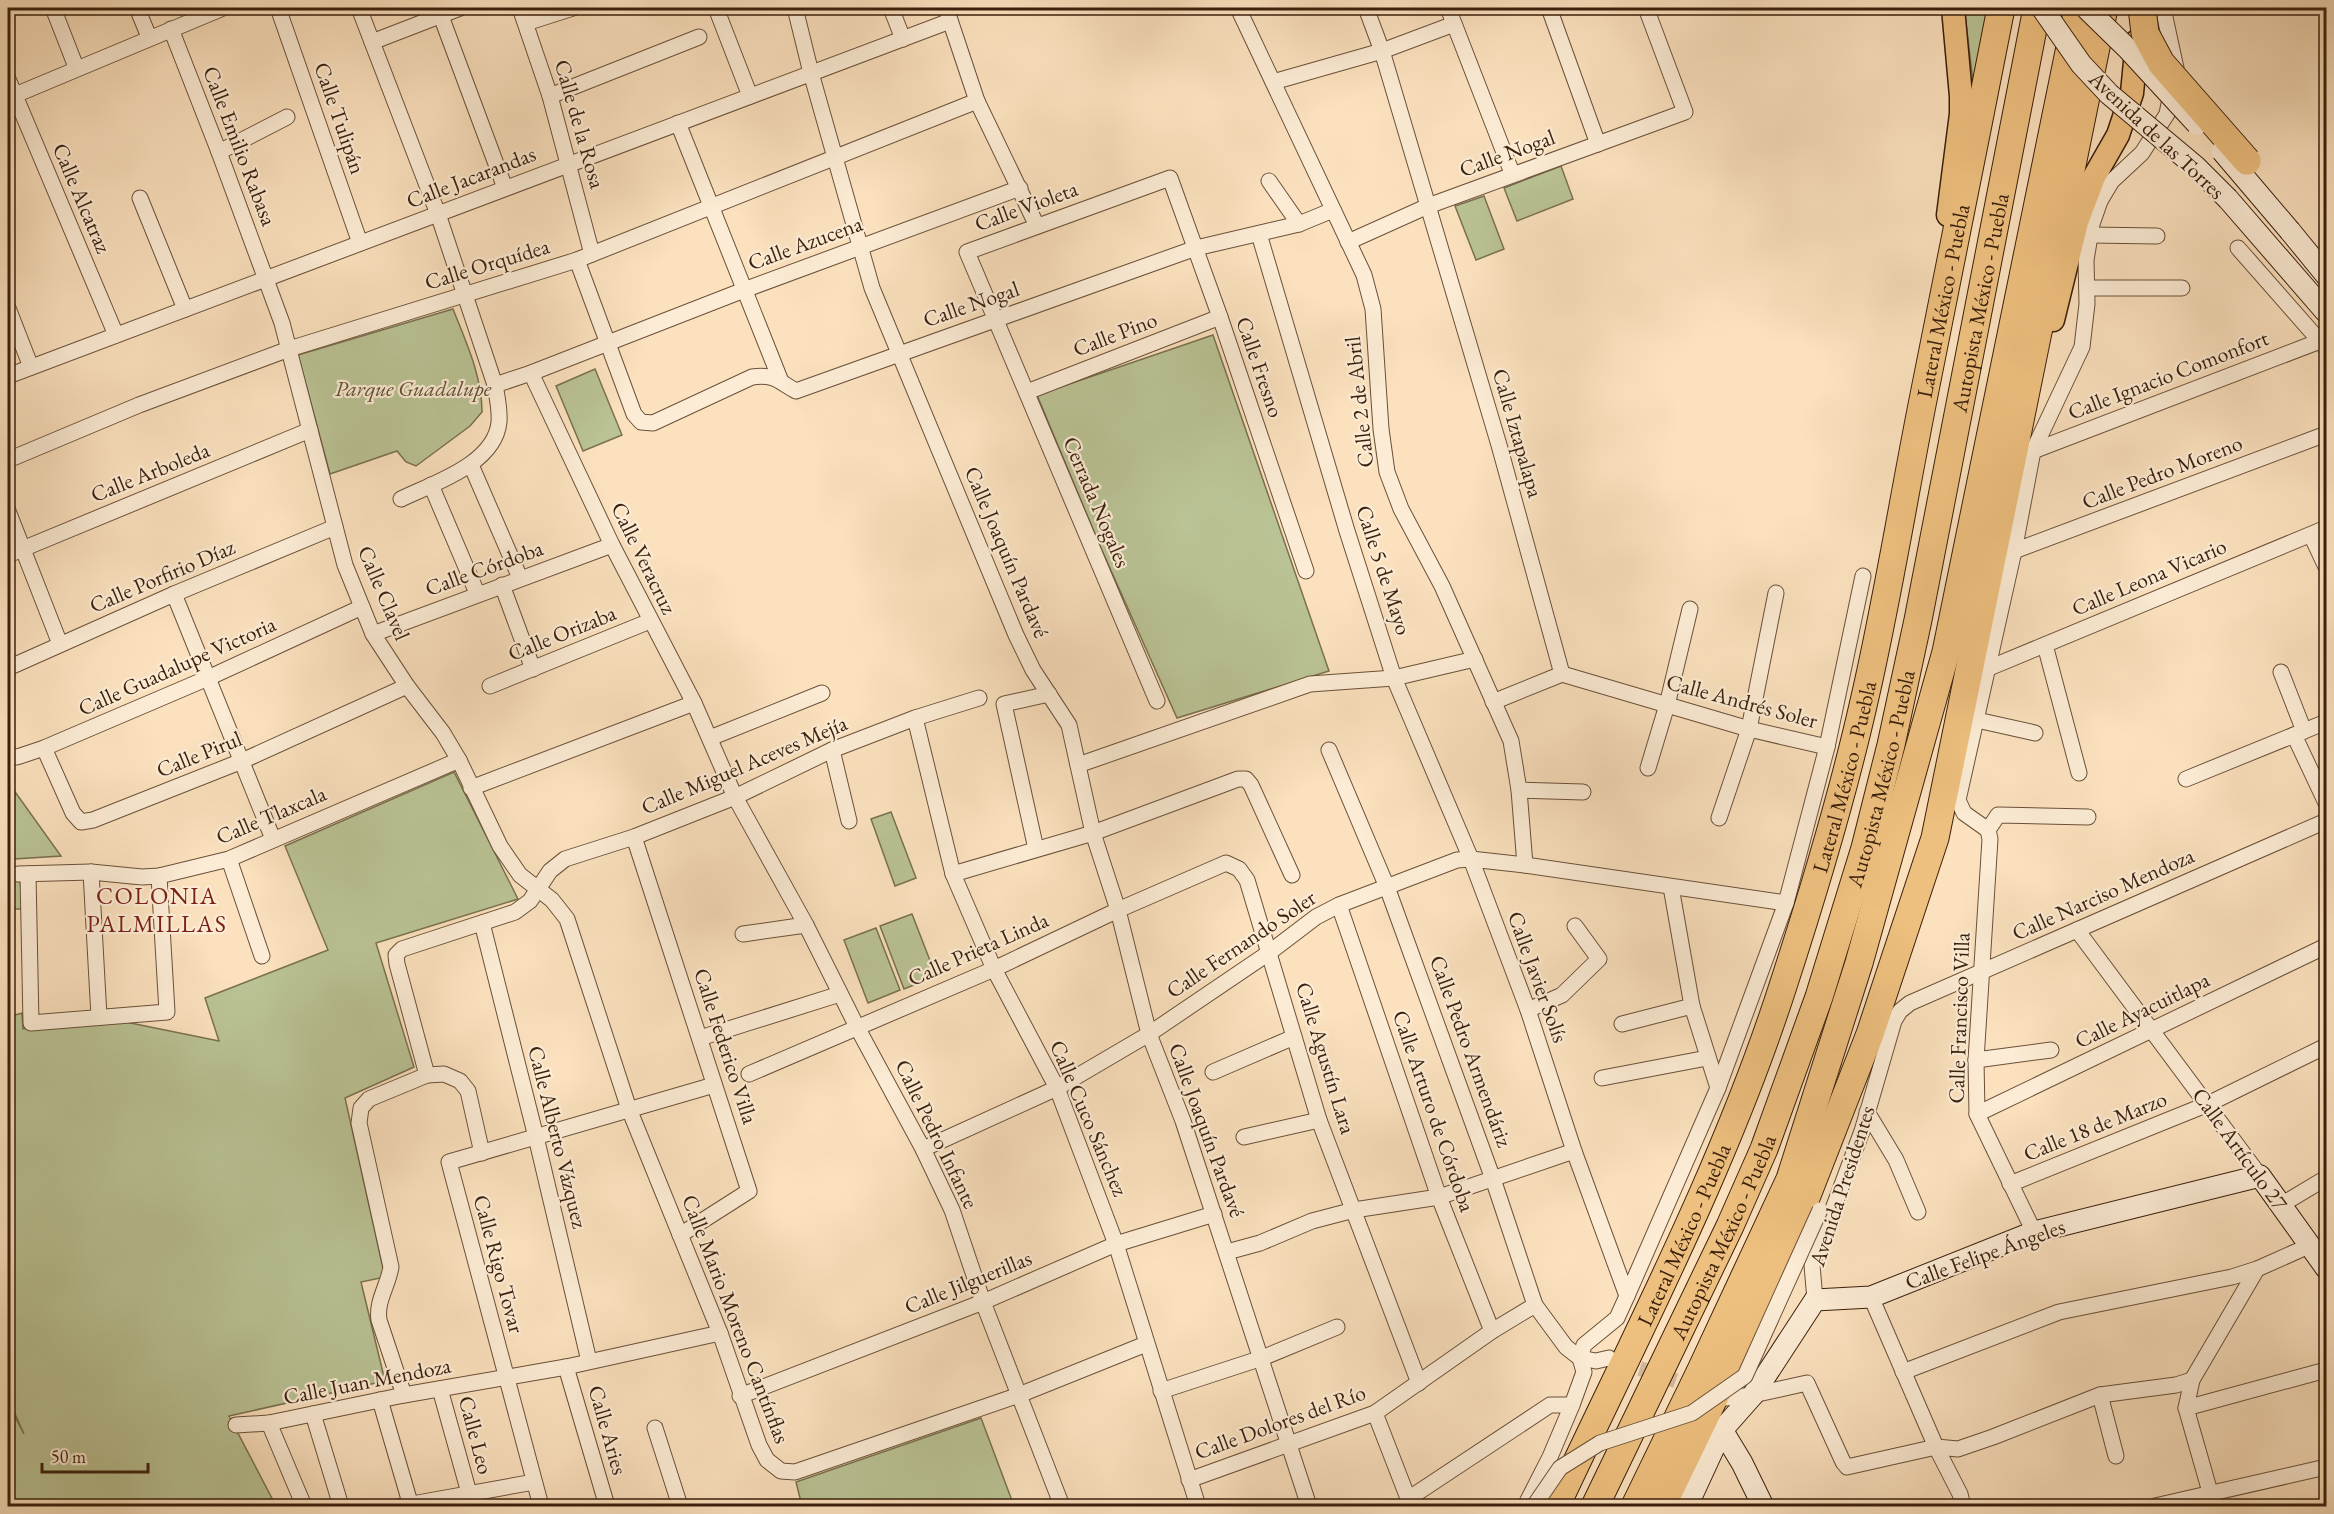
<svg xmlns="http://www.w3.org/2000/svg" width="2334" height="1514" font-family="'EB Garamond',serif">
	<rect width="100%" height="100%" fill="#fbe1be"/>
	<filter id="stains"><feTurbulence type="fractalNoise" baseFrequency=".00333" numOctaves="4"/><feColorMatrix values="0 0 0 0 .2 0 0 0 0 .09 0 0 0 0 .02 0 0 0 .5 -.17"/></filter>
	<radialGradient id="worn" r=".72"><stop offset=".6" stop-color="#630" stop-opacity="0"/><stop offset="1" stop-color="#630" stop-opacity=".3"/></radialGradient>
	<g fill="#bac395" stroke="#7a7150" stroke-width="1.5">
		<polygon points="1965,8 1991,8 1973,82 1965,14"/>
		<polygon points="1561,166 1573,199 1517,221 1504,188"/>
		<polygon points="1484,196 1504,249 1476,260 1455,206"/>
		<path d="M453,309C466,342 482,376 482,412L470,426L416,466L406,462L397,451L330,474L298,355Z"/>
		<polygon points="1213,335 1329,671 1177,718 1100,546 1037,395"/>
		<polygon points="595,369 622,435 583,451 556,386"/>
		<polygon points="454,772 518,899 376,943 414,1067 345,1098 385,1277 361,1282 385,1381 229,1416 276,1506 8,1506 8,1403 24,1434 8,1398 8,1017 22,1013 23,1029 106,1018 219,1041 205,998 328,950 285,846"/>
		<polygon points="8,782 61,856 14,859 15,881 20,881 23,909 8,909"/>
		<polygon points="891,812 916,878 895,886 871,819"/>
		<polygon points="912,914 936,976 904,989 880,926"/>
		<polygon points="876,928 900,990 868,1003 844,940"/>
		<polygon points="981,1418 1014,1506 802,1506 796,1482"/>
	</g>
	<g fill="none" stroke-linecap="round" stroke-linejoin="round">
		<polyline stroke="#d4ba9a" stroke-width="15" stroke-dasharray="15 8" stroke-linecap="butt" points="1618,1361 1697,1388"/>
		<defs>
			<g id="street">
				<polyline points="53,8 76,67"/>
				<polyline points="137,8 149,37"/>
				<polyline points="278,8 360,243"/>
				<path d="M359,8L438,214L495,385C497,397 500,409 499,422C495,464 434,483 401,499"/>
				<polyline points="438,8 505,188"/>
				<polyline points="520,8 550,96 592,254"/>
				<polyline points="716,8 750,96"/>
				<polyline points="795,8 811,73 872,288 1016,635 1033,670 1069,725 1093,833 1118,910 1149,1034 1183,1121 1309,1506"/>
				<polyline points="891,8 903,39"/>
				<polyline points="946,8 977,101 1037,226"/>
				<polyline points="1238,8 1364,275 1373,309 1381,429 1387,472 1401,509 1442,586 1511,741 1519,790 1525,865"/>
				<polyline points="1366,8 1382,51 1499,445 1562,674"/>
				<polyline points="1448,8 1512,173"/>
				<polyline points="1549,8 1598,144"/>
				<polyline points="526,23 573,8"/>
				<polyline points="171,29 219,152 282,323 345,565 373,634 407,686 443,733 459,760 500,846 520,875 552,900 567,919 629,1109 720,1333 759,1445 767,1460 781,1471 795,1472 1019,1395 1146,1344"/>
				<polyline points="372,42 460,8"/>
				<polyline points="8,79 116,335"/>
				<polyline points="1273,82 1382,51 1454,24"/>
				<polyline points="550,96 699,37"/>
				<polyline points="8,98 223,8"/>
				<polyline points="678,123 780,379"/>
				<polyline points="219,152 287,117"/>
				<polyline points="1269,181 1299,224"/>
				<polyline points="140,198 185,309"/>
				<polyline points="1259,234 1347,531 1394,678 1471,859 1528,1010 1574,1151 1627,1296"/>
				<polyline points="2090,235 2157,236"/>
				<polyline points="1348,242 1428,206 1685,112 1646,8"/>
				<polyline points="2238,248 2325,347"/>
				<path d="M577,260L634,414L641,422L653,423L752,377C775,374 778,381 796,391L1196,248L1299,224L1333,210"/>
				<polyline points="2087,288 2182,288"/>
				<polyline points="8,308 31,367"/>
				<polyline points="531,373 744,290 1020,188"/>
				<polyline points="8,376 950,21"/>
				<polyline points="495,385 531,373 612,545 694,703 735,797 806,925 857,1027 923,1149 952,1210 983,1302 1062,1506"/>
				<polyline points="1027,392 1220,317"/>
				<polyline points="2033,451 2320,341"/>
				<polyline points="8,460 139,405 289,349 577,260 977,101"/>
				<polyline points="471,465 520,578"/>
				<polyline points="431,485 477,593"/>
				<polyline points="8,511 60,644"/>
				<polyline points="2311,535 2326,567"/>
				<polyline points="2014,551 2326,434"/>
				<polyline points="8,555 310,430"/>
				<polyline points="502,585 533,669"/>
				<polyline points="174,594 273,839"/>
				<polyline points="373,634 612,545"/>
				<polyline points="2045,645 2079,773"/>
				<polyline points="8,668 174,594 335,527"/>
				<polyline points="1989,668 2326,528"/>
				<polyline points="2281,672 2304,731"/>
				<polyline points="490,686 650,621"/>
				<polyline points="1157,701 967,252 1170,178 1220,317 1306,571"/>
				<polyline points="1493,702 1562,674 1749,729 1827,747"/>
				<polyline points="915,718 953,874 994,969 1057,1088 1116,1244 1198,1506"/>
				<polyline points="1977,720 2035,733"/>
				<polyline points="2294,735 2326,803"/>
				<polyline points="710,738 822,693"/>
				<polyline points="44,748 73,813 81,822 93,820 242,761 407,686"/>
				<polyline points="832,750 849,821"/>
				<polyline points="1329,750 1387,887 1493,1179 1535,1305 1566,1347 1580,1358 1596,1361 1609,1358"/>
				<polyline points="8,755 17,757 44,748 208,678 362,607"/>
				<polyline points="1078,765 1310,684 1394,678 1475,659"/>
				<polyline points="1648,768 1667,705 1690,609"/>
				<polyline points="2186,779 2326,722"/>
				<polyline points="471,788 694,703"/>
				<polyline points="1519,790 1583,792"/>
				<polyline points="1719,818 1749,729 1776,593"/>
				<polyline points="1988,830 1964,813 1958,800 2014,551 2033,451 2082,347 2087,304 2086,260 2092,224 2100,201 2112,181 2142,153 2167,114 2176,68 2163,8"/>
				<polyline points="1988,830 1990,839 1976,1060 1977,1114 2034,1232"/>
				<polyline points="1988,830 1998,815 2088,817"/>
				<polyline points="634,837 749,1191 680,1235"/>
				<polyline points="1036,849 1004,704 1049,694"/>
				<polyline points="229,859 262,956"/>
				<polyline points="91,872 99,1017"/>
				<polyline points="18,874 91,872 142,877 159,876 229,859 459,760"/>
				<polyline points="28,874 31,1023 167,1012 159,876"/>
				<polyline points="953,874 1093,833 1238,779 1246,779 1251,785 1292,875"/>
				<polyline points="1671,887 1692,1006 1718,1088"/>
				<polyline points="1339,905 1439,1197 1492,1331"/>
				<polyline points="482,923 536,1137 589,1361"/>
				<polyline points="2077,930 2260,1176"/>
				<polyline points="743,934 806,925"/>
				<polyline points="1528,1010 1562,995 1599,959 1575,926"/>
				<polyline points="1622,1024 1692,1006"/>
				<polyline points="700,1038 840,994"/>
				<polyline points="1976,1060 2051,1050"/>
				<polyline points="1213,1072 1294,1037"/>
				<polyline points="749,1074 994,969 1118,910 1226,863 1239,869 1247,880 1319,1120 1419,1383"/>
				<polyline points="427,1075 397,964 396,955 402,949 515,912 530,901 550,871 565,859 634,837 735,797 832,750 915,718 979,698"/>
				<polyline points="1602,1078 1707,1058"/>
				<polyline points="1867,1112 1896,1160 1918,1212"/>
				<polyline points="1977,1114 2326,946"/>
				<polyline points="1244,1137 1319,1120"/>
				<polyline points="923,1149 1057,1088 1149,1034 1270,952 1316,917 1339,905 1457,860 1471,859 1525,865 1786,903"/>
				<polyline points="2010,1184 2208,1104 2326,1046"/>
				<polyline points="2281,1205 2326,1178"/>
				<polyline points="1227,1252 1260,1243 1312,1221 1354,1210 1439,1197 1574,1151"/>
				<polyline points="1871,1297 1936,1447 1960,1494 1963,1506"/>
				<polyline points="1815,1300 1812,1265 1862,1131 1894,1021 1900,1011 1910,1003 2326,821"/>
				<polyline points="1580,1358 1584,1345 1617,1318 1627,1296 1718,1088 1786,903 1827,747 1863,576"/>
				<polyline points="566,1367 607,1506"/>
				<polyline points="1903,1372 2059,1312 2232,1277 2257,1269 2311,1245"/>
				<polyline points="440,1389 469,1493"/>
				<polyline points="1161,1391 1262,1358 1337,1327"/>
				<path d="M404,1395L379,1320C376,1301 388,1286 391,1267L359,1123L361,1108L369,1099L427,1075L444,1074L460,1081L468,1091L482,1153"/>
				<polyline points="2100,1395 2116,1456"/>
				<polyline points="740,1396 983,1302 1116,1244 1214,1214"/>
				<polyline points="1726,1398 1753,1395 1807,1383 1843,1462 1847,1467 1936,1447 1958,1449 1993,1437 2100,1395 2176,1385 2192,1380"/>
				<polyline points="380,1400 411,1506"/>
				<polyline points="2186,1408 2326,1370"/>
				<polyline points="1375,1413 1411,1506"/>
				<polyline points="313,1414 341,1506"/>
				<polyline points="269,1423 304,1506"/>
				<polyline points="236,1425 269,1423 404,1395 566,1367 720,1333"/>
				<polyline points="655,1428 680,1506"/>
				<polyline points="1189,1480 1375,1413 1492,1331 1535,1305"/>
				<polyline points="1408,1499 1550,1405 1572,1405"/>
				<polyline points="401,1506 534,1482"/>
				<polyline points="541,1506 449,1162 714,1085"/>
				<polyline points="1525,1506 1550,1457 1572,1405 1584,1372 1580,1358"/>
				<polyline points="2155,1506 2326,1467"/>
				<polyline points="2214,1506 2186,1408 2192,1380 2257,1269"/>
			</g>
			<g id="secondary">
				<polyline points="2228,199 2326,312"/>
				<polyline points="2290,231 2326,275"/>
				<polyline points="1722,1430 1742,1463 1763,1506"/>
				<polyline points="1687,1506 1722,1430 1753,1395 1815,1300 1871,1297 2034,1232 2260,1176 2326,1268"/>
			</g>
			<g id="primary">
				<polyline points="1948,215 1961,114 1961,96 1953,8"/>
				<polyline points="2053,320 2077,222 2094,177 2118,135 2132,93 2137,41"/>
			</g>
			<g id="highway">
				<path id="s1" d="M1556,1506C1636,1335 1725,1166 1783,986C1814,891 1843,795 1865,697C1888,597 1904,495 1924,395C1949,265 1976,137 2001,8"/>
				<path id="s2" d="M1595,1506L1730,1226L1764,1149L1819,997L1865,848L1891,745L1918,620L2037,8"/>
				<polyline points="1635,1506 1701,1370 1790,1179 1859,963 1946,652 2078,8"/>
				<polyline points="1662,1506 1786,1249 1870,1034 1935,838 2104,8"/>
			</g>
		</defs>
		<use href="#street" stroke="#6a5038" stroke-width="17"/>
		<use href="#secondary" stroke="#3a1f0c" stroke-width="23"/>
		<use href="#primary" stroke="#3a1f0c" stroke-width="25"/>
		<use href="#highway" stroke="#3a1f0c" stroke-width="29"/>
		<use href="#street" stroke="#fcecd5" stroke-width="15"/>
		<use href="#secondary" stroke="#fcecd5" stroke-width="21"/>
		<use href="#primary" stroke="#eec07f" stroke-width="22"/>
		<use href="#highway" stroke="#eec07f" stroke-width="27"/>
		<defs>
			<polyline id="street-bridge" points="1534,1506 1560,1468 1600,1443 1692,1413 1745,1376 1820,1210"/>
			<g id="secondary-bridge">
				<polyline points="2042,8 2081,64 2109,94 2195,166 2228,199"/>
				<polyline points="2086,8 2127,48 2197,124"/>
				<polyline points="2222,151 2290,231"/>
			</g>
			<polyline id="highway-bridge" points="2142,8 2145,33 2161,63 2247,161"/>
		</defs>
		<use href="#street-bridge" stroke="#6a5038" stroke-width="17" stroke-linecap="butt"/>
		<use href="#secondary-bridge" stroke="#3a1f0c" stroke-width="23" stroke-linecap="butt"/>
		<use href="#highway-bridge" stroke="#3a1f0c" stroke-width="29" stroke-linecap="butt"/>
		<use href="#street-bridge" stroke="#fcecd5" stroke-width="15"/>
		<use href="#secondary-bridge" stroke="#fcecd5" stroke-width="21"/>
		<use href="#highway-bridge" stroke="#eec07f" stroke-width="27"/>
	</g>
	<g text-anchor="middle" dominant-baseline="central" stroke-width="4.5" stroke-linejoin="round" paint-order="stroke">
		<g font-size="22" fill="#3a1f0c" stroke="#fcecd5">
			<text transform="translate(340 118) rotate(71)">Calle Tulipán</text>
			<text transform="translate(580 124) rotate(74)">Calle de la Rosa</text>
			<text transform="translate(2157 135) rotate(43)">Avenida de las Torres</text>
			<text transform="translate(240 146) rotate(69)">Calle Emilio Rabasa</text>
			<text transform="translate(1507 153) rotate(-20)">Calle Nogal</text>
			<text transform="translate(471 177) rotate(-21)">Calle Jacarandas</text>
			<text transform="translate(82 198) rotate(67)">Calle Alcatraz</text>
			<text transform="translate(1026 206) rotate(-20)">Calle Violeta</text>
			<text transform="translate(805 243) rotate(-20)">Calle Azucena</text>
			<text transform="translate(487 264) rotate(-17)">Calle Orquídea</text>
			<text stroke="none"><textPath href="#s1" startOffset="1272">Lateral México - Puebla</textPath></text>
			<text stroke="none"><textPath href="#s2" startOffset="1270">Autopista México - Puebla</textPath></text>
			<text transform="translate(971 304) rotate(-19)">Calle Nogal</text>
			<text transform="translate(1115 334) rotate(-21)">Calle Pino</text>
			<text transform="translate(1260 367) rotate(71)">Calle Fresno</text>
			<text transform="translate(2168 375) rotate(-21)">Calle Ignacio Comonfort</text>
			<text transform="translate(1359 402) rotate(-96)">Calle 2 de Abril</text>
			<text transform="translate(1518 433) rotate(74)">Calle Iztapalapa</text>
			<text transform="translate(150 472) rotate(-22)">Calle Arboleda</text>
			<text transform="translate(2162 472) rotate(-21)">Calle Pedro Moreno</text>
			<text transform="translate(1097 502) rotate(67)">Cerrada Nogales</text>
			<text transform="translate(1007 552) rotate(67)">Calle Joaquín Pardavé</text>
			<text transform="translate(644 558) rotate(64)">Calle Veracruz</text>
			<text transform="translate(484 568) rotate(-20)">Calle Córdoba</text>
			<text transform="translate(1384 570) rotate(72)">Calle 5 de Mayo</text>
			<text transform="translate(162 576) rotate(-23)">Calle Porfirio Díaz</text>
			<text transform="translate(2149 577) rotate(-23)">Calle Leona Vicario</text>
			<text transform="translate(384 593) rotate(67)">Calle Clavel</text>
			<text transform="translate(562 633) rotate(-22)">Calle Orizaba</text>
			<text transform="translate(177 666) rotate(-24)">Calle Guadalupe Victoria</text>
			<text transform="translate(1742 701) rotate(15)">Calle Andrés Soler</text>
			<text transform="translate(199 754) rotate(-22)">Calle Pirul</text>
			<text transform="translate(744 765) rotate(-23)">Calle Miguel Aceves Mejía</text>
			<text stroke="none"><textPath href="#s1" startOffset="786">Lateral México - Puebla</textPath></text>
			<text stroke="none"><textPath href="#s2" startOffset="784">Autopista México - Puebla</textPath></text>
			<text transform="translate(271 815) rotate(-23)">Calle Tlaxcala</text>
			<text transform="translate(2103 894) rotate(-24)">Calle Narciso Mendoza</text>
			<text transform="translate(1241 944) rotate(-34)">Calle Fernando Soler</text>
			<text transform="translate(978 949) rotate(-24)">Calle Prieta Linda</text>
			<text transform="translate(1538 977) rotate(70)">Calle Javier Solís</text>
			<text transform="translate(2142 1010) rotate(-26)">Calle Ayacuitlapa</text>
			<text transform="translate(1959 1018) rotate(-88)">Calle Francisco Villa</text>
			<text transform="translate(726 1046) rotate(72)">Calle Federico Villa</text>
			<text transform="translate(1471 1051) rotate(70)">Calle Pedro Armendáriz</text>
			<text transform="translate(1326 1058) rotate(73)">Calle Agustín Lara</text>
			<text transform="translate(1434 1111) rotate(71)">Calle Arturo de Córdoba</text>
			<text transform="translate(1089 1118) rotate(67)">Calle Cuco Sánchez</text>
			<text transform="translate(2095 1126) rotate(-22)">Calle 18 de Marzo</text>
			<text transform="translate(1207 1130) rotate(70)">Calle Joaquín Pardavé</text>
			<text transform="translate(937 1134) rotate(64)">Calle Pedro Infante</text>
			<text transform="translate(558 1137) rotate(76)">Calle Alberto Vázquez</text>
			<text transform="translate(2240 1149) rotate(54)">Calle Artículo 27</text>
			<text transform="translate(1842 1186) rotate(-72)">Avenida Presidentes</text>
			<text stroke="none"><textPath href="#s1" startOffset="300">Lateral México - Puebla</textPath></text>
			<text stroke="none"><textPath href="#s2" startOffset="298">Autopista México - Puebla</textPath></text>
			<text transform="translate(1985 1254) rotate(-20)">Calle Felipe Ángeles</text>
			<text transform="translate(499 1264) rotate(75)">Calle Rigo Tovar</text>
			<text transform="translate(968 1282) rotate(-22)">Calle Jilguerillas</text>
			<text transform="translate(736 1319) rotate(69)">Calle Mario Moreno Cantínflas</text>
			<text transform="translate(367 1381) rotate(-11)">Calle Juan Mendoza</text>
			<text transform="translate(1280 1422) rotate(-20)">Calle Dolores del Río</text>
			<text transform="translate(608 1430) rotate(74)">Calle Aries</text>
			<text transform="translate(476 1435) rotate(75)">Calle Leo</text>
		</g>
		<g font-size="22" font-style="italic" fill="#605035" stroke="#fcecd5">
			<text x="413" y="388">Parque Guadalupe</text>
		</g>
		<g font-size="24" letter-spacing="1.5" fill="#7a1f14" stroke="#fcecd5">
			<text x="157" y="895">COLONIA<tspan x="157" dy="28">PALMILLAS</tspan></text>
		</g>
	</g>
	<rect width="2334" height="1514" fill="none" stroke="#fbe1be" stroke-width="30"/>
	<rect x="9" y="9" width="2316" height="1496" fill="none" stroke="#3a1f0c" stroke-width="3"/>
	<rect x="15" y="15" width="2304" height="1484" fill="none" stroke="#3a1f0c" stroke-width="1.5"/>
	<path d="M42 1463v9h106v-9" fill="none" stroke="#3a1f0c" stroke-width="3"/>
	<text x="51" y="1463" font-size="18" fill="#3a1f0c" stroke="#fcecd5" stroke-width="4.5" paint-order="stroke">50 m</text>
	<rect width="100%" height="100%" filter="url(#stains)"/>
	<rect width="100%" height="100%" fill="url(#worn)"/>
</svg>
